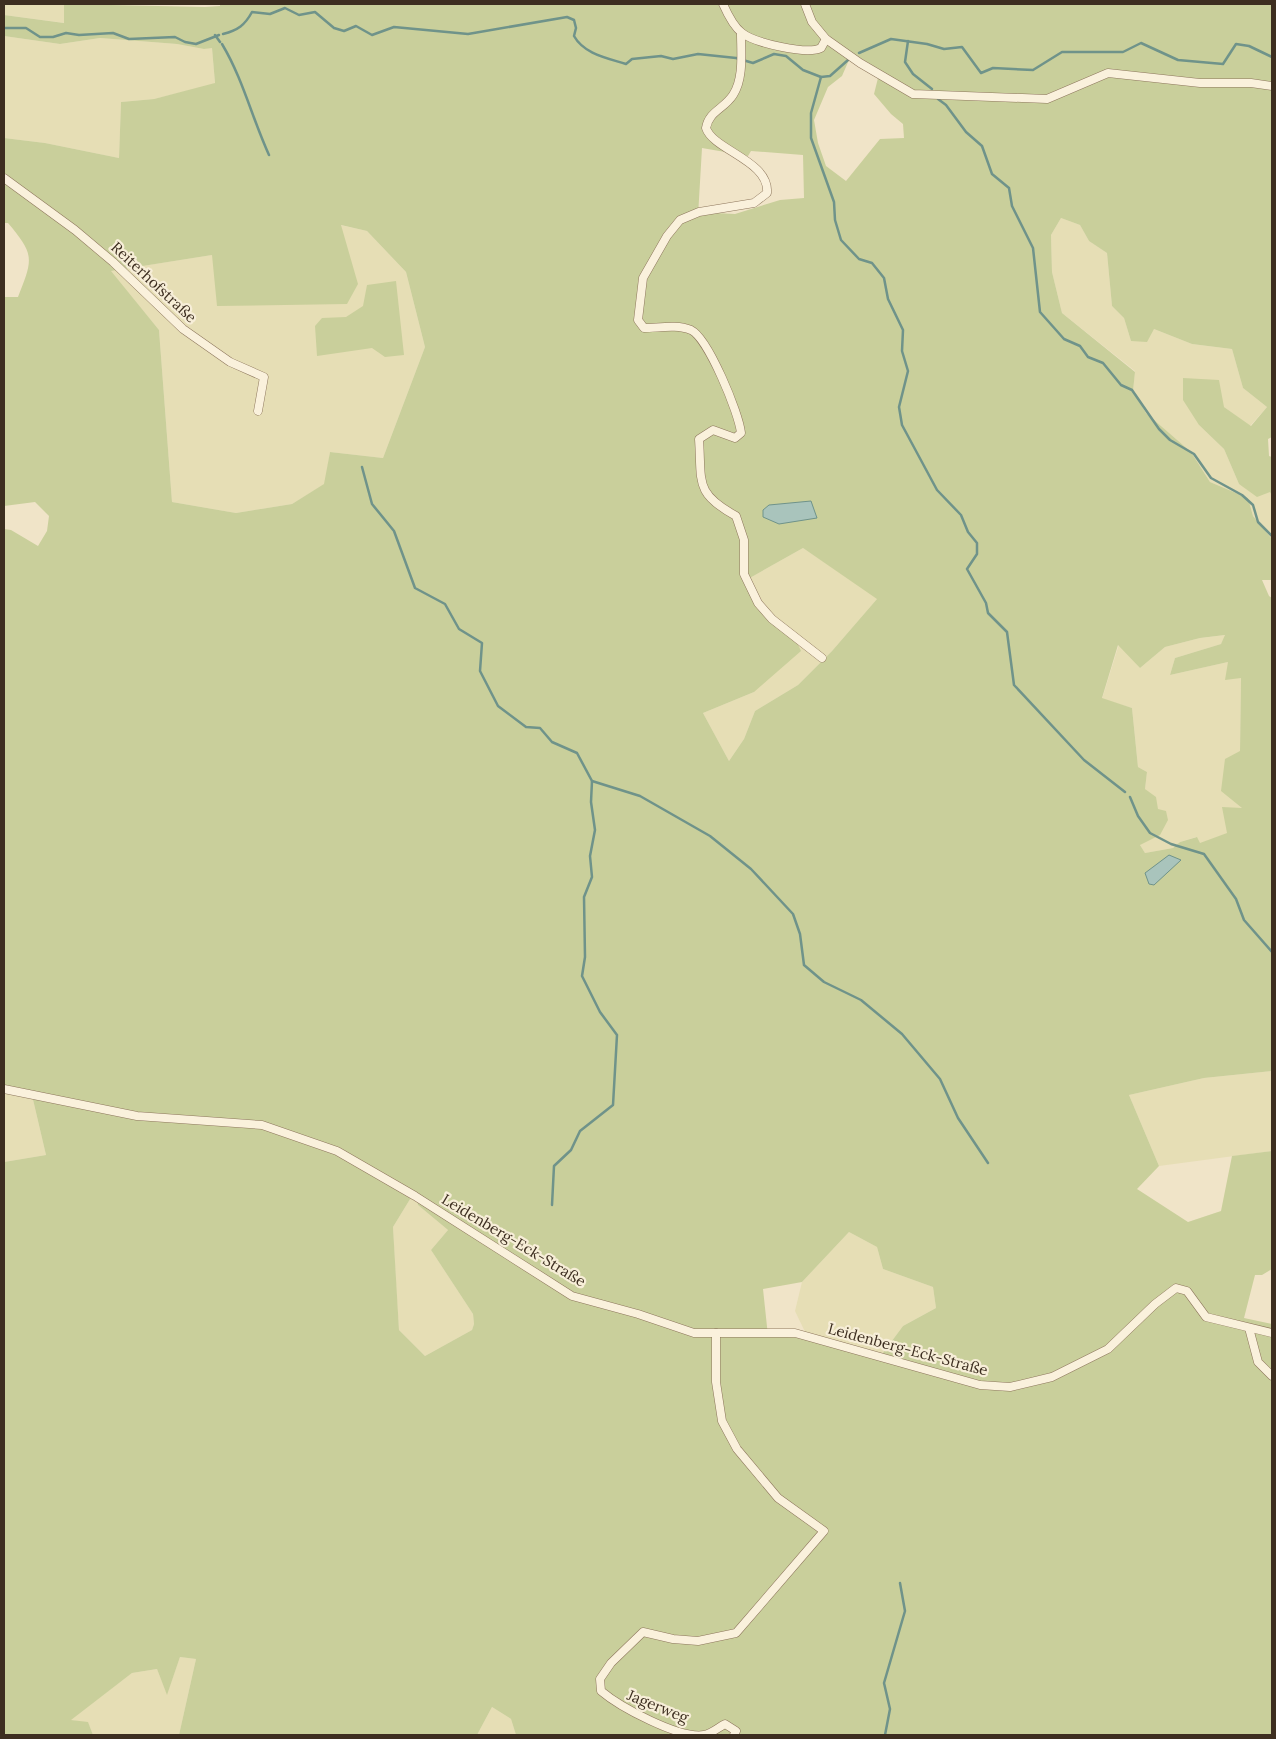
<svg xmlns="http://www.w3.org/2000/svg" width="1276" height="1739" font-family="Lora,serif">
	<rect width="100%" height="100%" fill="#f0e4c8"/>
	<g fill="#e6deb5">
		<polygon points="4,4 64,4 65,23 4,15"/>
		<polygon points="4,36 60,44 100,38 177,44 204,49 212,47 215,84 154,99 121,102 119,158 45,143 4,138"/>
		<polygon points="1061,218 1080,225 1089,241 1107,253 1112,306 1124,318 1131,341 1154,329 1192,344 1232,349 1243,388 1267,407 1250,426 1224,407 1199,425 1224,449 1239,484 1270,492 1272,496 1272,539 1253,516 1248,498 1210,482 1191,452 1146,413 1133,391 1135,371 1062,313 1052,272 1051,235"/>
		<polygon points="340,225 367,231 406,272 425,347 383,458 330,452 325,484 292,504 236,513 172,502 159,330 110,271 212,255"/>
		<polygon points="803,548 878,598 832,651 798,685 755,711 744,739 729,761 703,713 754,692 760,604 748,579"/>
		<polygon points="1226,635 1221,644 1175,658 1170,675 1228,662 1241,678 1240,751 1243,808 1228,833 1200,844 1196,837 1180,842 1173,848 1145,853 1140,845 1157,809 1145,789 1147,772 1138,767 1132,708 1102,699 1119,644 1140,668 1165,647 1200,638"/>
		<polygon points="1272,1071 1272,1151 1159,1166 1129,1095 1204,1078"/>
		<polygon points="4,1085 31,1091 46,1155 4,1162"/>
		<polygon points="415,1191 418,1205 448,1230 431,1250 473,1314 474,1324 472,1330 425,1356 399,1330 396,1284 393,1227"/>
		<polygon points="849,1232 877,1247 883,1269 933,1287 936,1308 903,1326 880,1357 808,1338 795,1311 802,1282"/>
		<polygon points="180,1657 196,1659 179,1735 93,1735 88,1723 70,1720 132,1673 157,1669 167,1694"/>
		<polygon points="492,1707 511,1719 516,1735 477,1735"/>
	</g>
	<g fill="#c9cf9b" fill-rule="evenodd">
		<path d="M64,4L205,7L220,6V4H1272V437L1268,439L1269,456L1272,457V496L1270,492L1257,497L1239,484L1224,449L1199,425L1183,400V378L1219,380L1224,407L1251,426L1267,407L1243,388L1232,349L1192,344L1154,329L1147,342L1131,341L1124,318L1112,306L1107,253L1089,241L1080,225L1061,218L1051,235L1052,272L1062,313L1135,372L1133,391L1146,413L1191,452L1210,482L1248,498L1253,516L1272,539V580H1262L1269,596L1272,598V1071L1204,1078L1129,1095L1159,1166L1137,1189L1188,1222L1221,1211L1232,1156L1272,1151V1269L1262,1275H1255L1244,1318L1272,1324V1735H516L511,1719L492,1707L477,1735H179L196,1659L180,1657L167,1695L157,1669L132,1673L71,1720L88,1722L93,1735H4V1162L46,1155L31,1091L4,1085V529L11,530L38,546L47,531L49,516L35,502L4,506V297H18C33,259 35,255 8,223H4V138L45,143L119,158L121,102L154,99L215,83L212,48L204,49L177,44L100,38L60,44L4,36V15L64,23ZM852,53L880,70L874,94L891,114L903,124L904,138L880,139L846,181L826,166L818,143L814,120L828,87L842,76ZM702,148L748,156L751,151L803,155L804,198L780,200L735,214L716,213L698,216ZM341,225L367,231L406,272L425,347L383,458L330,452L324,484L292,504L236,513L172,502L159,330L111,271L212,255L217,306L347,304L358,284ZM803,548L877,599L832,651L798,685L755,711L744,739L729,761L703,713L754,692L801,651L792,632L760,604L748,579ZM1225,635L1221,644L1175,658L1170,675L1228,662L1225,680L1241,678L1240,751L1225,759L1221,791L1242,808L1222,807L1227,833L1200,843L1197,837L1180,842L1173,848L1145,853L1140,845L1160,835L1168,820L1166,811L1158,809L1156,797L1145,789L1147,772L1138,767L1132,708L1102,698L1118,645L1140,668L1165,647L1200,638ZM415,1191L418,1205L448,1230L431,1250L473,1314L474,1324L472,1330L425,1356L399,1330L393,1227ZM849,1232L877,1247L883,1269L933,1287L936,1308L903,1326L880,1357L808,1338L768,1336L763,1289L802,1282Z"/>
		<polygon points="396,281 404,355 385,357 372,348 317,356 315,326 322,318 346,317 363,306 367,285"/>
	</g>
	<g fill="#a9c4bc" stroke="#6f938a">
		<polygon points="811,501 817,518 779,524 763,517 763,510 769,505"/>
		<polygon points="1169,855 1181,860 1154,885 1149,884 1145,873"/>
	</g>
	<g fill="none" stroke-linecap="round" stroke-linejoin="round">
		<g stroke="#6f938a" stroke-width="2.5">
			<polyline points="4,28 26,28 40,37 53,37 66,33 79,35 113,33 129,39 175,37 185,42 196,44 219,35"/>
			<path d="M223,34C238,30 245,25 252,12L270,14L285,8L299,15L315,12L334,28L344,31L356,26L372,35L394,27L468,34L567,17L574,20L576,28L574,36C584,54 607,58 626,64L632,59L661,56L673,59L698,54L736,58L753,63L774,54L786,56L803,70L821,77L830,76L848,60"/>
			<polyline points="215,35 220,42"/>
			<polyline points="908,41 905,62 913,74 932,89"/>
			<path d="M222,44C243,79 252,118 269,155"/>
			<polyline points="859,53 891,39 927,44 944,49 962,47 981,73 993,68 1033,70 1062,52 1123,52 1141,43 1178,60 1223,64 1236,44 1249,46 1272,57"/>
			<polyline points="821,77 811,113 811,138 834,202 835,220 841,240 859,259 872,263 884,278 888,299 903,330 902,351 908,371 899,407 902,425 937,490 961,515 968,532 977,543 977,554 967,569 986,603 988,613 1007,632 1014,685 1084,760 1125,792"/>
			<polyline points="938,99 946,105 966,132 982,146 992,174 1009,188 1012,206 1033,248 1040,312 1064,339 1080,346 1088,357 1103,363 1121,385 1132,390 1159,429 1170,440 1194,454 1211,478 1242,495 1253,505 1258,522 1272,536"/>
			<polyline points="362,467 372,504 394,531 415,588 445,604 459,629 482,643 480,671 498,706 526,727 540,728 552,742 577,753 592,781 640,796 710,836 751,869 793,914 800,934 804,965 824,982 861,1000 902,1034 940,1079 958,1118 988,1163"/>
			<polyline points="1130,797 1138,816 1150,833 1171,844 1204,854 1236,899 1244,920 1272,952"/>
			<polyline points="552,1205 554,1166 571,1150 580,1131 613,1105 617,1035 600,1012 582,976 585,957 584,897 592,877 590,856 595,830 591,802 592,781"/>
			<polyline points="885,1735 890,1709 884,1683 905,1611 900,1583"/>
		</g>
		<defs>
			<g id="minor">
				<path d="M723,4C727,13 734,27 742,33C755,43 807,55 821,48L826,39"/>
				<polyline points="805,4 812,22 826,39 860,63 913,94 1047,99 1108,73 1200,83 1251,83 1272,86"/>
				<path d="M741,33C741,53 744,78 733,95C724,109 709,111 706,128C713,150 770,161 767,193L754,203L699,212L680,220L667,236L643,278L638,320L644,328C658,328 677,324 691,330C708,338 739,413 741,433L735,438L713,430L699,439C702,482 694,493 736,516L744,540V574L758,603L772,619L822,658"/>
				<polyline points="4,178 75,230 113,262 183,329 230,362 264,377 258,411"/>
				<polyline points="4,1089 137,1116 262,1125 337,1151 415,1196 572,1296 638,1314 694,1333 795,1333 980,1385 1010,1387 1052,1377 1108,1349 1155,1304 1176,1288 1187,1291 1206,1317 1272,1333"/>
				<polyline points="1249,1328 1258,1362 1272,1376"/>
				<path d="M716,1333V1382L722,1421L737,1449L778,1498L824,1531L736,1633L698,1641L673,1639L643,1632L611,1663L600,1679L601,1691C620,1707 679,1739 704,1735C711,1734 719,1727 725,1724L736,1731L734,1735"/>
			</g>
		</defs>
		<use href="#minor" stroke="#8d765c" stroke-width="9"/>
		<use href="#minor" stroke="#faf1dc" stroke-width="8"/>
	</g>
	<g text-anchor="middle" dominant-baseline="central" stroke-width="4.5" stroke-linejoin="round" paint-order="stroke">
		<g font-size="15" fill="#3d2e20" stroke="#f7eed8">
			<text transform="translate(154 282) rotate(43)">Reiterhofstraße</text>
			<text transform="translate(514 1240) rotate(31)">Leidenberg-Eck-Straße</text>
			<text transform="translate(908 1349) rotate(15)">Leidenberg-Eck-Straße</text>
			<text transform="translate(658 1706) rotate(22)">Jagerweg</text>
		</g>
	</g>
	<rect width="1276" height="1739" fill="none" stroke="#3d2e20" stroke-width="10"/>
</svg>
